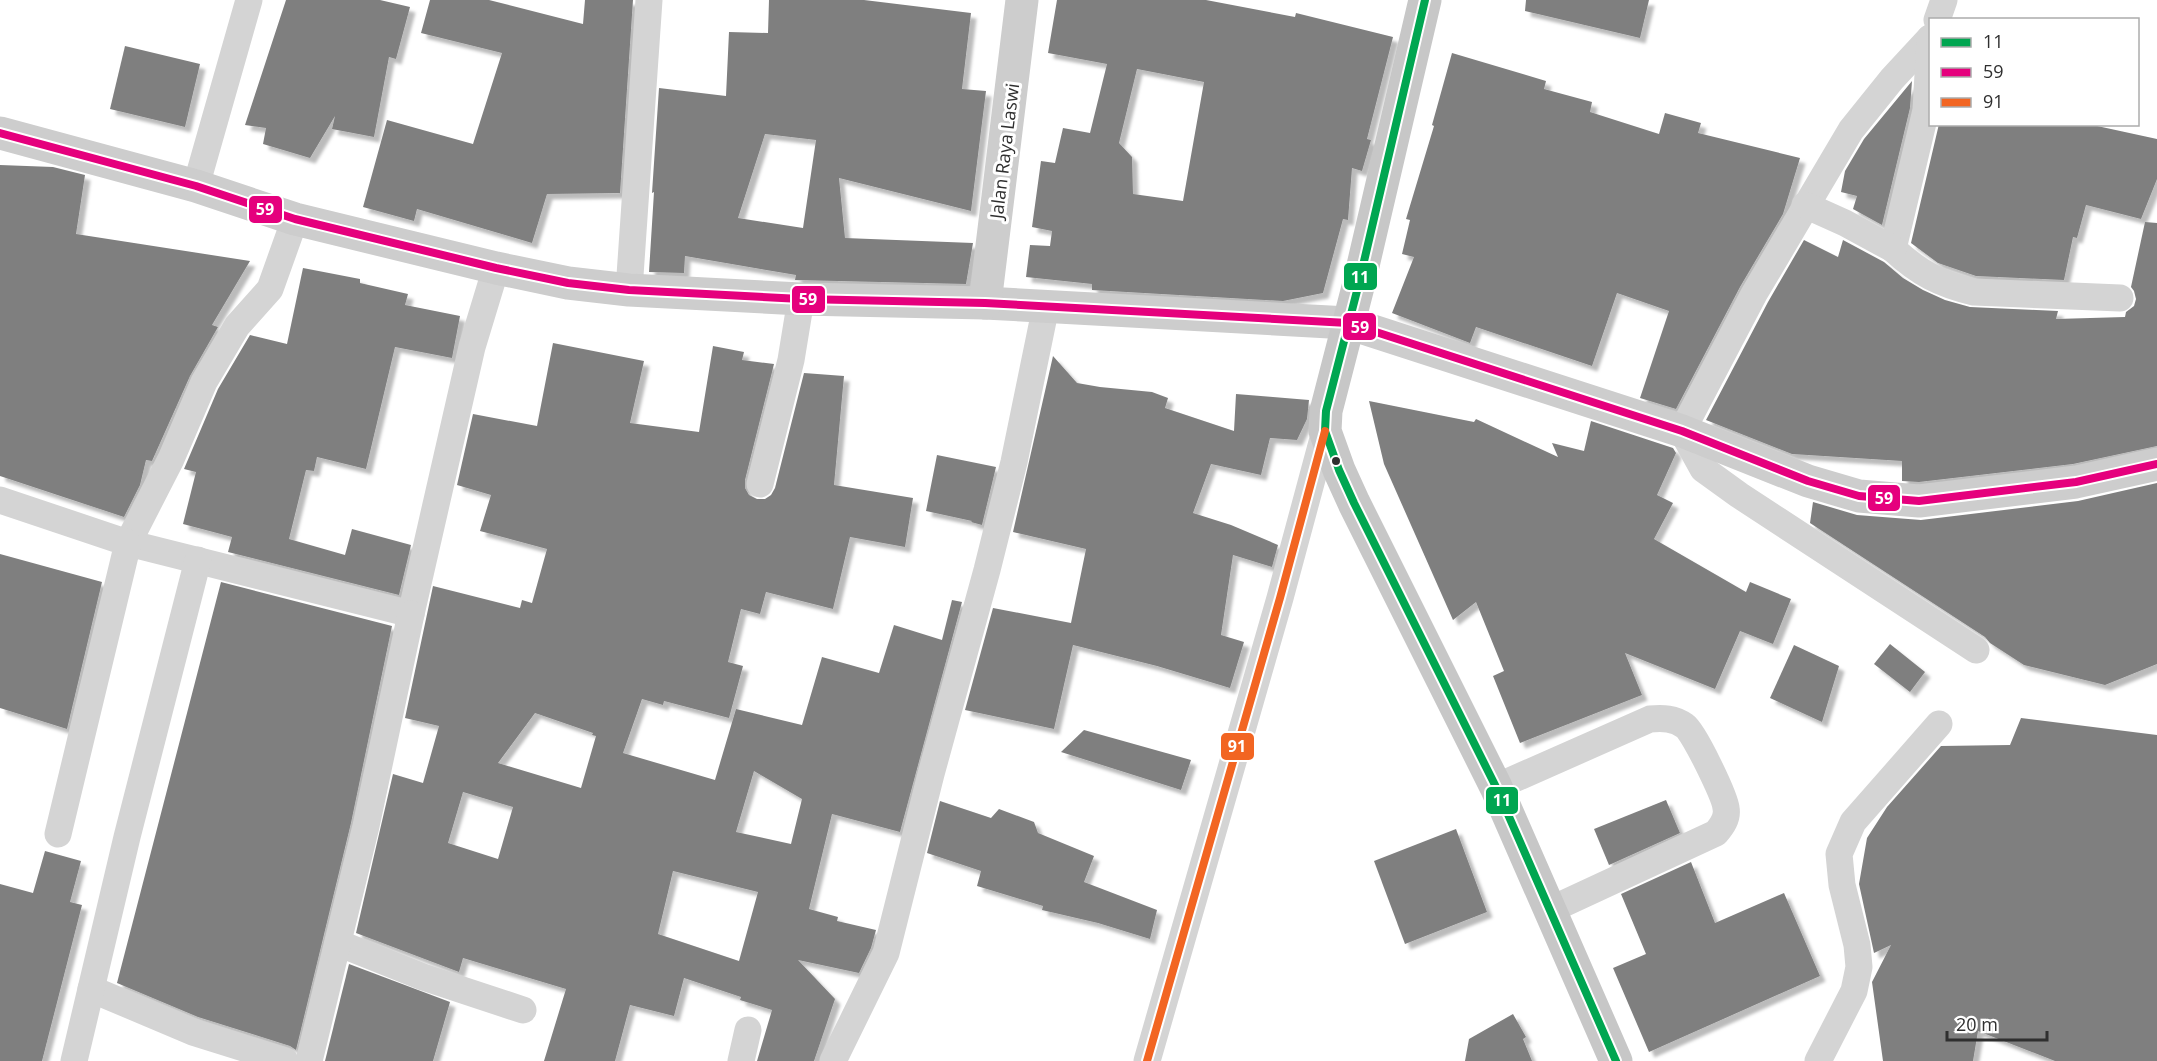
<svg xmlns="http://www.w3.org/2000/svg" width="2157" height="1061" font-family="'Open Sans',sans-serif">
	<defs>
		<filter id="shadow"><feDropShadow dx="5.5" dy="5.5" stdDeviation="1.5" flood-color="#0004"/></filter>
	</defs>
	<rect width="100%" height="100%" fill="#fff"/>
	<g fill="#7f7f7f" fill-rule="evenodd" filter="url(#shadow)">
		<polygon points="286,0 380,0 410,7 396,59 389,57 374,137 332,129 335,116 310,158 263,144 266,128 245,125"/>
		<polygon points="430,0 489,0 583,24 585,0 633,0 620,193 547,194 532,243 417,209 414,221 363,207 387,120 473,144 502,53 421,33"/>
		<path d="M769,0H864L971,13L962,89L986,91L971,211L839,178L845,238L973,243L966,284L795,280L796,275L685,256L684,273L649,272L654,192L652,193L659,88L726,96L729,32L768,33ZM765,134L816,140L803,228L738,218Z"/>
		<path d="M1057,0H1206L1295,17L1296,13L1393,37L1367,139L1371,140L1362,171L1352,168L1348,220L1343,219L1323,293L1283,301L1092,290V284L1026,277L1030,245L1050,246L1052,231L1032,227L1041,161L1055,163L1063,128L1090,133L1107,64L1048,53ZM1137,69L1204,82L1183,201L1133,194L1132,157L1119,143Z"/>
		<polygon points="1526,0 1649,0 1640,38 1525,11"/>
		<polygon points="125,46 200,64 185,127 110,109"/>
		<polygon points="1452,53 1546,81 1544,89 1592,102 1590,112 1659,134 1665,113 1701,123 1698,133 1800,158 1783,214 1740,287 1676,409 1640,398 1669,311 1617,293 1592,366 1476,327 1470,343 1392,313 1414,257 1402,254 1410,220 1406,219 1434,126 1432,125"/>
		<polygon points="1912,81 1910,108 1882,225 1853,209 1857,196 1841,192 1845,171 1864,139"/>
		<polygon points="1939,124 2088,124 2157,139 2157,179 2141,219 2086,205 2077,238 2073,237 2064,280 1976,276 1938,263 1911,243"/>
		<polygon points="0,165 53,167 85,175 76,234 250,261 212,325 218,327 190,376 152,461 146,460 140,485 124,517 0,476"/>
		<polygon points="2145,222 2157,223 2157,446 2073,464 1919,482 1902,481 1902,461 1792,454 1706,420 1768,302 1804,240 1838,257 1843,240 1884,262 1903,278 1923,290 1945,300 1970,307 2058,311 2056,319 2125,317 2126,312 2134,306 2136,299 2134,291 2131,287"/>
		<polygon points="303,268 360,279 360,283 408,294 405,305 460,316 452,358 395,347 366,469 317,457 314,471 306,470 289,539 345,555 352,529 411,545 399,595 228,552 232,537 183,524 196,472 184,469 218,389 250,335 287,344"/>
		<path d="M553,343L644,361L630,423L699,432L713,346L744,352L742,360L774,364L745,480V488L749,495L757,499H765L771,495L775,488L804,373L844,376L834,485L913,498L905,547L850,537L833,609L766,592L760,614L741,609L728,662L743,666L729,718L664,701L663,705L642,699L623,753L715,780L736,709L802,725L822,657L879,673L894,625L942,640L952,600L962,602L900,832L832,814L809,909L838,917L837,921L876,930L871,948L859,973L798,960L835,999L814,1061H757L772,1010L740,1000L741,997L684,978L674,1016L630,1005L615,1061H544L566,989L463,958L459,972L356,933L393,774L423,783L439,726L405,718L433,586L520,608L522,600L532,603L547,549L480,531L491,495L457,485L473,414L537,426ZM535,713L593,733L592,735L596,736L581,788L498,763ZM754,771L802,799L791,844L736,832ZM463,792L513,807L498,859L448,843ZM673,871L758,892L739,961L658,934Z"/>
		<polygon points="1053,356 1077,383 1100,387 1152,392 1168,398 1165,408 1234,431 1236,394 1309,400 1307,419 1297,440 1270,438 1261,475 1211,464 1193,513 1231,525 1278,545 1272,567 1233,555 1221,635 1244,642 1230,688 1157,666 1073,645 1054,729 965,710 993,608 1071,623 1086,549 1013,532"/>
		<polygon points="1369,401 1474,422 1476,419 1558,457 1552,443 1584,451 1591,421 1673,448 1676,453 1657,495 1673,503 1654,539 1746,592 1750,582 1791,599 1773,644 1740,631 1715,689 1625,653 1642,695 1520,743 1493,676 1504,671 1476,602 1453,620 1384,464"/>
		<polygon points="937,455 996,467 982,525 971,522 972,521 926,511"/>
		<polygon points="2157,483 2157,664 2105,685 2024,665 1990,643 1985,637 1810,523 1813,502 1857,515 1921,520 2078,501"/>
		<polygon points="0,554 102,582 67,729 0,708"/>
		<polygon points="221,582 392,626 351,823 296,1050 290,1046 198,1017 117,983"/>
		<polygon points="1890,644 1925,672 1910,692 1874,664"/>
		<polygon points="1794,645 1839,666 1822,722 1770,698"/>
		<polygon points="2021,718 2157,735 2157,1061 2055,1061 1978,1031 1973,1061 1883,1061 1872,982 1891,945 1874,953 1859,884 1867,838 1887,807 1941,746 2010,745"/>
		<polygon points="1084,730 1191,760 1181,790 1061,752"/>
		<polygon points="1666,800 1680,833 1609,865 1594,829"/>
		<polygon points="940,801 991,818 999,809 1034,822 1038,833 1094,856 1084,882 1157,910 1150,939 1098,923 1042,910 1043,906 977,886 981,871 927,853"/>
		<polygon points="1456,829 1487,912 1405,944 1374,861"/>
		<polygon points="45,851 81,861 70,902 82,905 42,1061 0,1061 0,884 33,893"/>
		<polygon points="1691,862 1715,923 1784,893 1820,976 1649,1052 1613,968 1646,954 1621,894"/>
		<polygon points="349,964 450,1002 433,1061 325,1061"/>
		<polygon points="1513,1014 1526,1037 1523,1039 1532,1061 1465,1061 1469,1039"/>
	</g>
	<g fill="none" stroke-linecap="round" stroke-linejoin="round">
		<g stroke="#d4d4d4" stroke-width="27">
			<polyline points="1937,20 1944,0"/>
			<polyline points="1930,38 1892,79 1851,130 1754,294 1682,431 1703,469 1739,495 1976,650"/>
			<path d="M1930,38L1926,110L1893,249C1919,273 1940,284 1974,292L2120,298"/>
			<polyline points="196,186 249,0"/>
			<polyline points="1805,205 1845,223 1893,249"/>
			<polyline points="295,219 270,289 237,326 204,382 171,459 128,543 411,614 472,347 496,268"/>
			<polyline points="629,290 649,0"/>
			<polyline points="760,484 791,360 801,299"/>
			<polyline points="0,500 128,543 58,834"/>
			<path d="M1496,787L1650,719C1663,718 1674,718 1685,726C1694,732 1725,797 1726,808C1728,818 1722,826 1716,833L1550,910"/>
			<polyline points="338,943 423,977 523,1010"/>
			<polyline points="91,989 193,1032 285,1061"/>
			<polyline points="74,1061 127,837 198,560"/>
			<polyline points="309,1061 366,826 411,614"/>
			<polyline points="741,1061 748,1030"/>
			<polyline points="833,1061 886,953 931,774 987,570 1014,462 1046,306"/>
			<polyline points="1147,1061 1280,598 1325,431"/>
			<polyline points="1818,1061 1854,991 1859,967 1857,945 1842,885 1839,854 1853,822 1939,724"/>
		</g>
		<g stroke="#cdcdcd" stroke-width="33">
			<polyline points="0,133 196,186 295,219 496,268 568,283 629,290 801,299 985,303 1348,323 1682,431 1808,481 1859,496 1919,501 2076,482 2157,464"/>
			<polyline points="985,303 1022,0"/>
		</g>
		<polyline stroke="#c7c7c7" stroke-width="33" points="1425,0 1358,287 1326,411 1325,431 1339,470 1354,503 1496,787 1616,1061"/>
		<defs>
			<polyline id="bus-1" points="1425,0 1358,287 1326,411 1325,431 1339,470 1354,503 1496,787 1616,1061"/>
			<polyline id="bus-2" points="0,133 196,186 295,219 496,268 568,283 629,290 801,299 985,303 1348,323 1682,431 1808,481 1859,496 1919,501 2076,482 2157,464"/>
			<polyline id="bus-3" points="1147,1061 1280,598 1325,431"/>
		</defs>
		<use href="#bus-1" stroke="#fff" stroke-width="12"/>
		<use href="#bus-2" stroke="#fff" stroke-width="12"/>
		<use href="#bus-3" stroke="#fff" stroke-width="12"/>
		<use href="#bus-1" stroke="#00a651" stroke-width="8"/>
		<use href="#bus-2" stroke="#e5007d" stroke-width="8"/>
		<use href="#bus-3" stroke="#f26522" stroke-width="8"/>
	</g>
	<circle fill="#2f2f2f" stroke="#fff" stroke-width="2" cx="1336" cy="461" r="5"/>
	<g text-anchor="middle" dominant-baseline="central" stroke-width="6" stroke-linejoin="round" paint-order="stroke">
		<g font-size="18" fill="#2f2f2f" stroke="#fff">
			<text transform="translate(1004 151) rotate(-83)">Jalan Raya Laswi</text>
		</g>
	</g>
	<g stroke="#fff" stroke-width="2">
		<rect x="248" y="195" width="35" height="29" rx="6" fill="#e5007d"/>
		<rect x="1343" y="262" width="35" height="29" rx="6" fill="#00a651"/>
		<rect x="791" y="285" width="35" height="29" rx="6" fill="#e5007d"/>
		<rect x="1342" y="312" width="35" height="29" rx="6" fill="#e5007d"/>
		<rect x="1867" y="484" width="34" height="28" rx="6" fill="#e5007d"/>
		<rect x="1220" y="732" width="35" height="29" rx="6" fill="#f26522"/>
		<rect x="1485" y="786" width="34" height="29" rx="6" fill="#00a651"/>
	</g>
	<g font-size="16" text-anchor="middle" font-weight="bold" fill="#fff">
		<text x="265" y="215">59</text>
		<text x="1360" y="283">11</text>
		<text x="808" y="305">59</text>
		<text x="1360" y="333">59</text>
		<text x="1884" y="504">59</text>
		<text x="1237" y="752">91</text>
		<text x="1502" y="806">11</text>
	</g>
	<rect x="1929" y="18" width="210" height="108" fill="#ffffff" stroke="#acacac" stroke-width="1.5"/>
	<rect x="1941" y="38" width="30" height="9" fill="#00a651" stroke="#acacac" stroke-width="1.5"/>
	<text x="1983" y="48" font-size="18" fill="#2f2f2f">11</text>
	<rect x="1941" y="68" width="30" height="9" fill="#e5007d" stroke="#acacac" stroke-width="1.5"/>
	<text x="1983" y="78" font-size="18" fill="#2f2f2f">59</text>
	<rect x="1941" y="98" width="30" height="9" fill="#f26522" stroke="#acacac" stroke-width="1.5"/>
	<text x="1983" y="108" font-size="18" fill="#2f2f2f">91</text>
	<path d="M1947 1031v9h100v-9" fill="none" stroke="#2f2f2f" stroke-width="3"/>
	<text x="1956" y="1031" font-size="18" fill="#2f2f2f" stroke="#ffffff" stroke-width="4.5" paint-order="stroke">20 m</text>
</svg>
